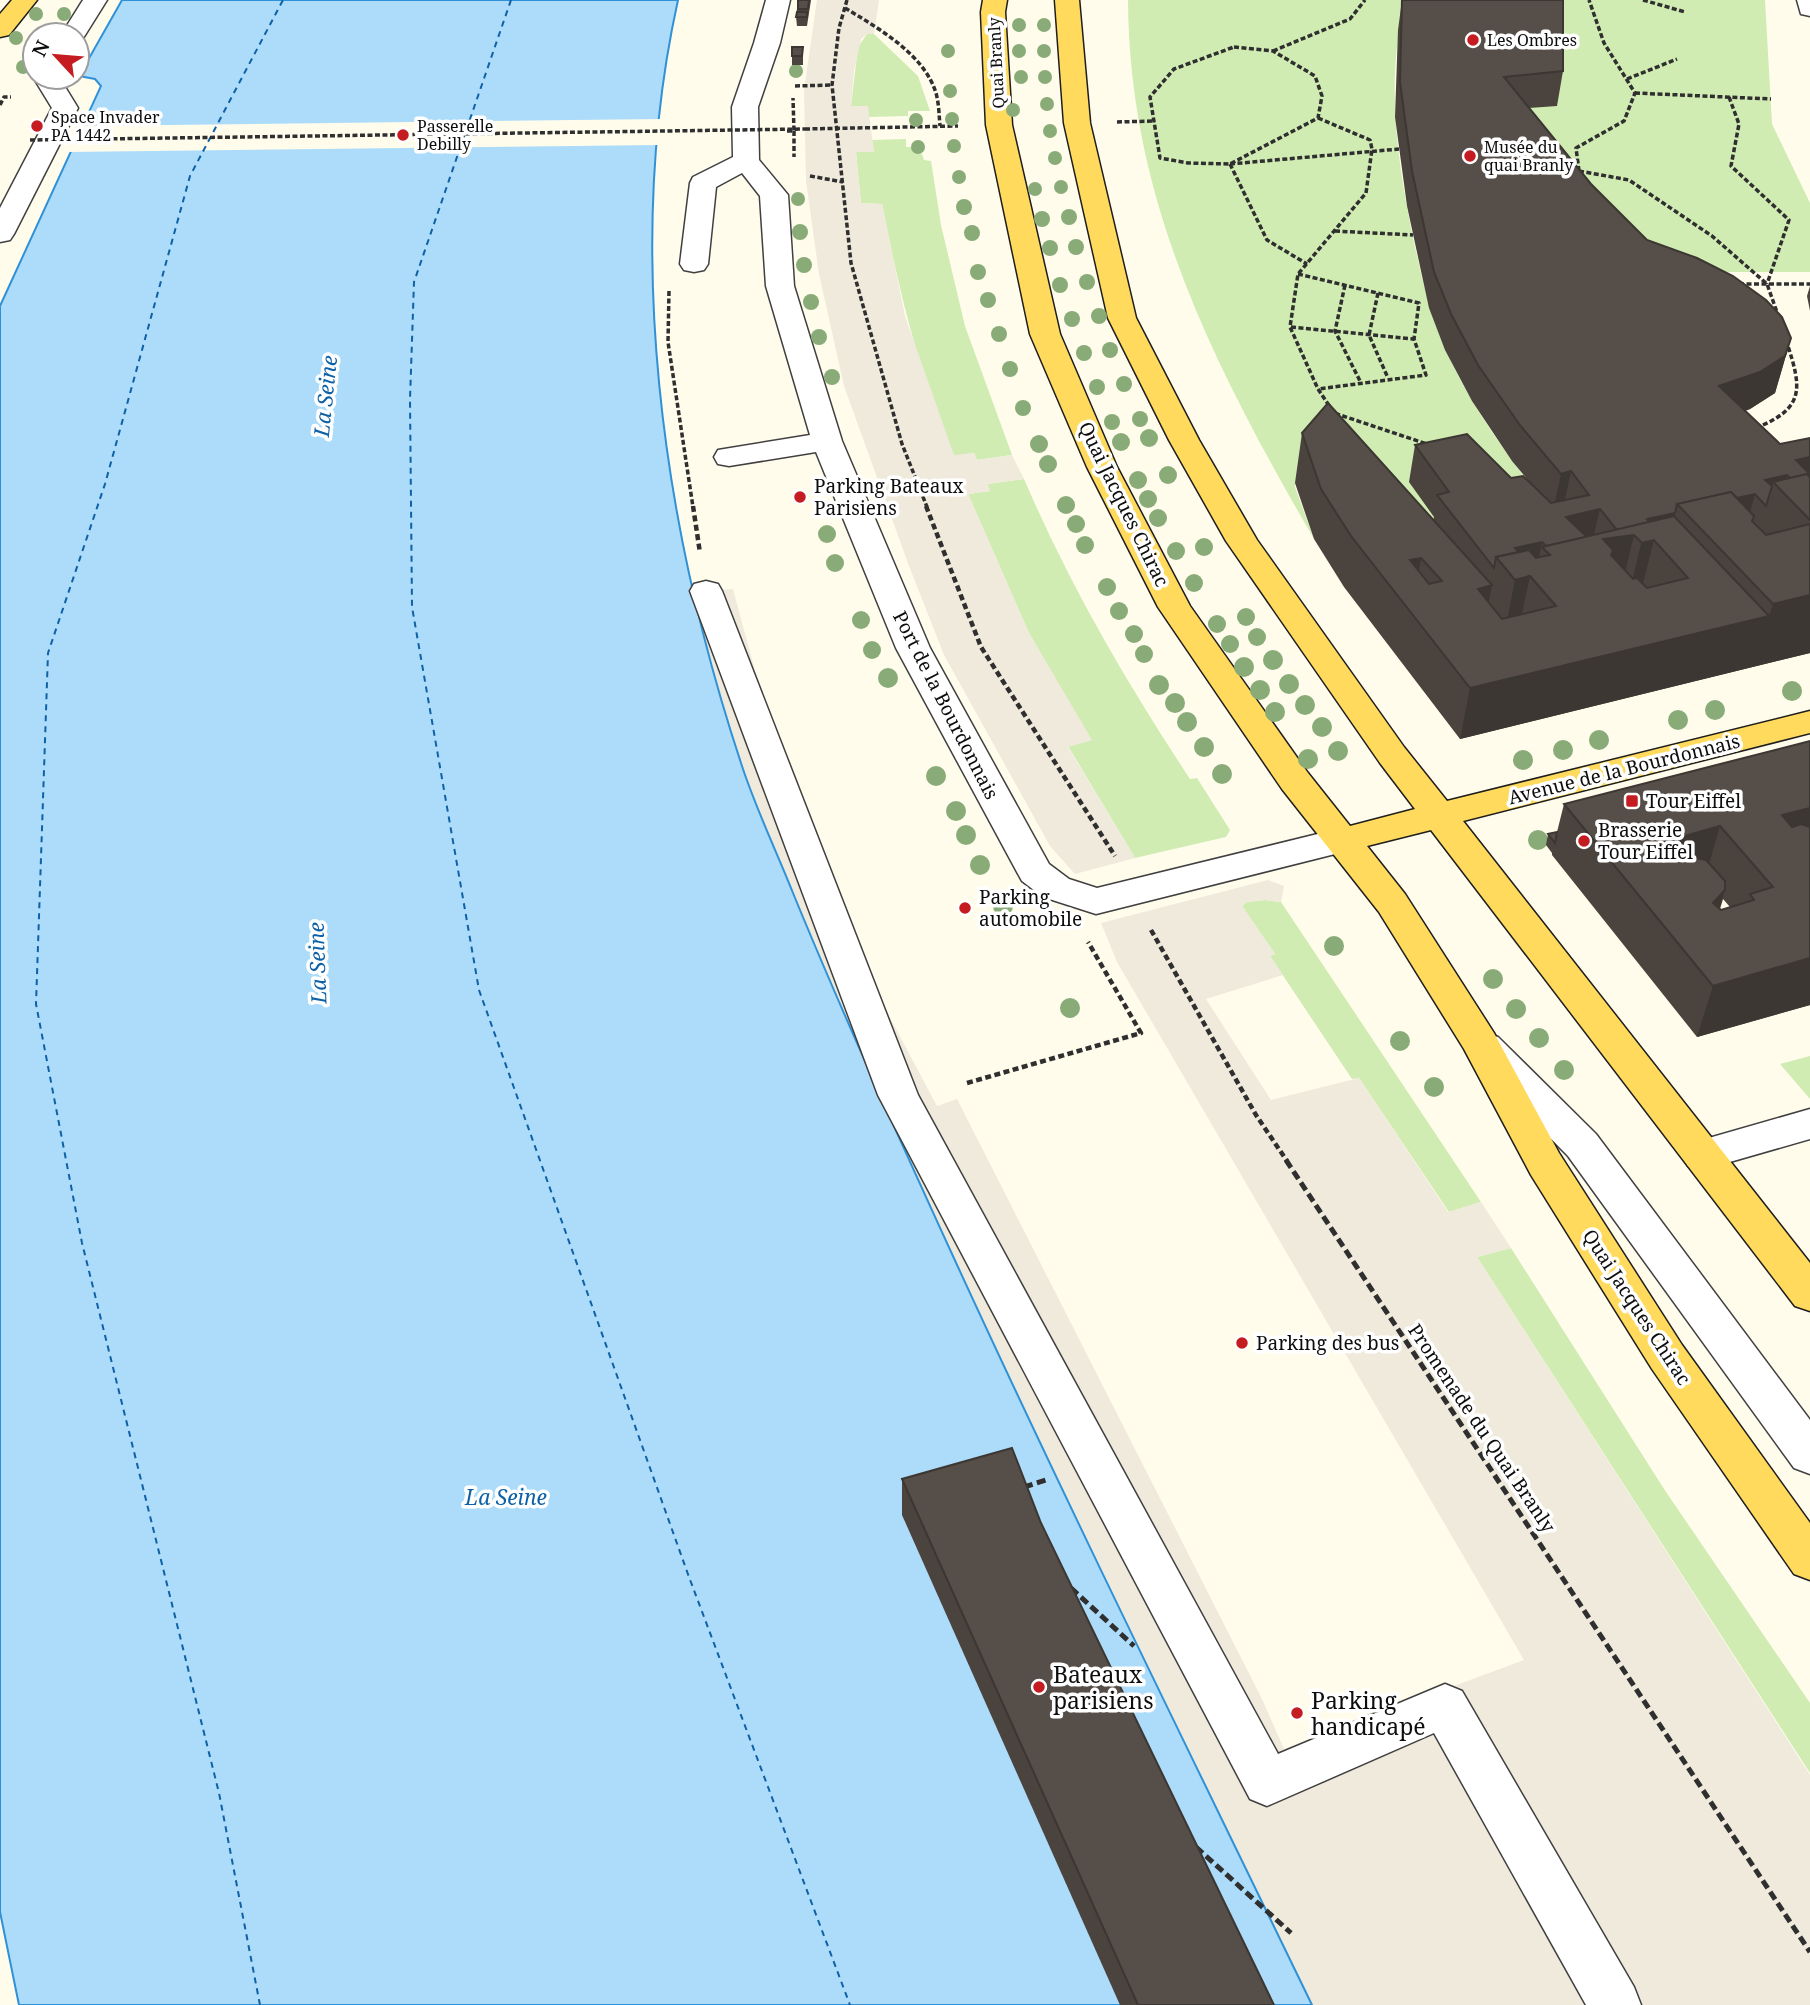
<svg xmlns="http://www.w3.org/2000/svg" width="1810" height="2005" font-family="'Noto Serif',serif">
	<rect width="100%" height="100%" fill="#fffcec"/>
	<g fill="#d0ecb3">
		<path d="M1128,0H1406C1384,80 1398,167 1415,247C1423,282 1430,315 1445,348C1466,397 1497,441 1529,483L1443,529L1302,474L1295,483V487L1314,539C1215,368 1129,202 1128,0Z"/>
		<polygon points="1558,0 1765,0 1772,124 1810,203 1810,272 1635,272 1498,111"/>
		<polygon points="867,34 874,34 918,76 930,111 908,111 908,116 869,117 867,106 851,106 858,47"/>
		<path d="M906,139V147H915V152L922,154L924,160L931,161L941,225L965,326L1012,455L977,460L974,453L954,456C919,374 899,291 882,204L861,203L856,152H874L872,140Z"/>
		<path d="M1024,479C1070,586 1126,682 1190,779L1197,778L1230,830L1226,837L1135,858L1068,746L1091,740L1029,633L968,494L990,491L987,484Z"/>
		<polygon points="1265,900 1281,902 1481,1202 1449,1212 1359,1078 1352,1079 1270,956 1275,954 1242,906 1247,902"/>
		<polygon points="1810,1056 1810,1099 1780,1064"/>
		<polygon points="1511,1248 1664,1489 1810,1703 1810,1773 1477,1257"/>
	</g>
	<g fill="#efeadb">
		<polygon points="817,0 879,0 874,34 867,34 861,39 854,71 851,106 868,106 874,152 856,152 861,203 882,204 905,316 954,455 974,453 977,460 1012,455 1024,479 988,484 990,491 968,494 1029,633 1092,740 1068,747 1135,858 1075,874 1050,846 944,655 909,566 844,386 819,274 806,181 804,90"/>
		<polygon points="733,589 762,697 880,999 937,1106 957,1099 1261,1697 1284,1749 1524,1660 1117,962 1101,923 1268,880 1284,886 1281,902 1265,900 1247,902 1242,906 1275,954 1270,956 1283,975 1206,999 1271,1100 1359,1078 1448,1212 1481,1202 1511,1248 1477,1257 1810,1775 1810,2005 1312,2005 998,1354 853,1040 741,766 692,592"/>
	</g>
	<path fill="#addcfa" stroke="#3091d6" stroke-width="2" d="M122,0H678C623,248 662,524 741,763C755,807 776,850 793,893C845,1020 901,1143 958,1267C1072,1515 1193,1759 1312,2005H19L0,1912V306L101,86L95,79L79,76Z"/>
	<polygon fill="#fffcec" points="664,119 659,145 67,152 79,126"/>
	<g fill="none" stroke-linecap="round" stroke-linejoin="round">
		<g stroke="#0e61a6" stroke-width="2" stroke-dasharray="6 5" stroke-linecap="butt">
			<polyline points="511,0 414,282 410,399 412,607 479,990 689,1577 850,2005"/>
			<polyline points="260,2005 219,1793 82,1243 36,1004 48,653 105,484 190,176 283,0"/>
		</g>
		<defs>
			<g id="minor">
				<polygon points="83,0 107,0 82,40 77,41 77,35 61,35"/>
				<polygon points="766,0 790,0 780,43 758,107 759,160 788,195 794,286 842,441 930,648 1049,864 1069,879 1097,888 1342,828 1355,831 1360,840 1355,849 1096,914 1043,897 1022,881 1017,872 896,648 816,452 729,466 718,464 714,457 718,450 810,435 766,286 760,196 742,173 716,187 708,264 704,270 694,272 684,270 680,264 690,183 693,177 733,157 732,107 754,43"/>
				<polygon points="1797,0 1810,0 1810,16 1801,14"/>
				<polygon points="35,74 35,77 59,77 78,108 14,234 10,240 0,242 0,208 52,108 33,77"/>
				<polygon points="706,581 718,584 722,591 918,1095 1278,1754 1445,1684 1462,1691 1634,1987 1641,2005 1586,2005 1434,1733 1267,1806 1250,1799 878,1095 690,591 694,584"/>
				<polygon points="1484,1033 1498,1037 1596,1134 1810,1420 1810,1474 1794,1468 1568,1156 1470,1057 1464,1047 1470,1037"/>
				<polygon points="1810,1109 1810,1139 1702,1170 1688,1166 1682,1155 1688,1144"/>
			</g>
			<g id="major">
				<polygon points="12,0 37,0 9,35 0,37 0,14"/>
				<polygon points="983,0 1007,0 1005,12 1012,125 1060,334 1117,467 1190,606 1308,773 1350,826 1415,809 1380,763 1226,541 1169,440 1108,318 1064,123 1055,0 1079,0 1090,123 1136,318 1199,440 1257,540 1404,747 1447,801 1810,711 1810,733 1463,821 1810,1263 1810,1311 1795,1306 1431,830 1367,846 1405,894 1494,1033 1559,1153 1682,1345 1810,1523 1810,1580 1794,1574 1652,1369 1531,1175 1464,1049 1379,912 1282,789 1158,607 1087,467 1030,334 986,125 981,12"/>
			</g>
		</defs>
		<use href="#minor" stroke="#404040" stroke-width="3"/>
		<use href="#major" stroke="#1e1e1e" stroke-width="3"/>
		<g stroke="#2f2f2f" stroke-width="3.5" stroke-dasharray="5 2.5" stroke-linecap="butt">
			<polyline points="847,0 839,28 832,85 851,263 902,444 927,507"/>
			<polyline points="1643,0 1685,12"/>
			<path d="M845,8C878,28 924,54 936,93C939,104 939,115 940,126"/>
			<polygon points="1234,47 1273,51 1315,76 1322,96 1318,118 1230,164 1188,163 1160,158 1150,97 1174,69"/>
			<polyline points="1273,51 1350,19 1365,0"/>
			<polyline points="1627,79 1677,59"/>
			<polyline points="795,86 832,85"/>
			<polyline points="1635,93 1771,99"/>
			<polyline points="1729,97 1739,124 1731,166 1789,220 1767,284"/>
			<polyline points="0,105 4,97 11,97"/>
			<polyline points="1318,118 1370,140 1372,149 1366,193 1298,274 1290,327 1318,389 1334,413 1430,445"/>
			<polyline points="1117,122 1155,121"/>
			<polyline points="805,129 958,126"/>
			<polyline points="787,131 794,131 793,98"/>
			<polyline points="794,131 794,157"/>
			<polyline points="1230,164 1267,240 1307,264"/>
			<polyline points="1230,164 1399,149"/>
			<polyline points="1579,171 1576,148 1624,121 1635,93 1604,43 1589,0"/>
			<polyline points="1579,171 1629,180 1712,236 1767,284 1778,315"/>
			<polyline points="810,176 843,182"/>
			<polyline points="1335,231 1413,235"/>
			<polyline points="1298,274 1419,303 1414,339 1426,375 1318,389"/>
			<polyline points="1739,284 1810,284"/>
			<polyline points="1345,285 1335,331 1361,383"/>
			<polyline points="669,291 668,342 693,507"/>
			<polyline points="1378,293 1369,335 1388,378"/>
			<polyline points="1291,327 1414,339"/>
			<path d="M1756,428C1805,408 1802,389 1787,343"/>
		</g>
		<g stroke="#2f2f2f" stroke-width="4.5" stroke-dasharray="6 3.5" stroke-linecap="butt">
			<polyline points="693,506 700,553"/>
			<polyline points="926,506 981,647 1115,856"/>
			<polyline points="1151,930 1256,1115 1287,1161"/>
			<polyline points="967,1083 1141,1033 1088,942"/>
		</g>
		<g stroke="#2f2f2f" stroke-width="5" stroke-dasharray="9 4.5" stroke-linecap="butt">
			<polyline points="1286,1160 1810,1952"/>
			<polyline points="1024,1487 1049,1479"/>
			<polyline points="1071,1588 1134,1646"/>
			<polyline points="1196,1847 1291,1933"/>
		</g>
		<use href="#minor" fill="#fff" fill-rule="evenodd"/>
		<use href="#major" fill="#ffda5c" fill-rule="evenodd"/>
		<polyline stroke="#2f2f2f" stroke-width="3.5" stroke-dasharray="5 2.5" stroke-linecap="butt" points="30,140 805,129"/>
	</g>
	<g fill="#89ab78">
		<circle cx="36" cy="14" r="7"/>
		<circle cx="64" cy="14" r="7"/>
		<circle cx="1019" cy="25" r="7"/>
		<circle cx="1044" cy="25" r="7"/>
		<circle cx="16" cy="38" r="7"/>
		<circle cx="948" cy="51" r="7"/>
		<circle cx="1019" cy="51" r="7"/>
		<circle cx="1044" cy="51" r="7"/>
		<circle cx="23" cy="67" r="7"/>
		<circle cx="796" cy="71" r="7"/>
		<circle cx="1021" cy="77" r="7"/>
		<circle cx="1045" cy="77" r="7"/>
		<circle cx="950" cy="91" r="7"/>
		<circle cx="1047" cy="104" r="7"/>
		<circle cx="1013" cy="110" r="7"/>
		<circle cx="952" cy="119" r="7"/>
		<circle cx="916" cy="120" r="7"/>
		<circle cx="1050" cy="131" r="7"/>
		<circle cx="954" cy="146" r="7"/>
		<circle cx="918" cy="147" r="7"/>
		<circle cx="1055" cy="158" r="7"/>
		<circle cx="959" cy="177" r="7"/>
		<circle cx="1061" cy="187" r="7"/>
		<circle cx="1035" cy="189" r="7"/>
		<circle cx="798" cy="199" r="7"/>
		<circle cx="964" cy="207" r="8"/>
		<circle cx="1069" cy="217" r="8"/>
		<circle cx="1042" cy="219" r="8"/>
		<circle cx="800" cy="232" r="8"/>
		<circle cx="972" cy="233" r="8"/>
		<circle cx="1076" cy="247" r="8"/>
		<circle cx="1050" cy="248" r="8"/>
		<circle cx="804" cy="265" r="8"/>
		<circle cx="978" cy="272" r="8"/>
		<circle cx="1087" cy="282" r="8"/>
		<circle cx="1060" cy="285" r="8"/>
		<circle cx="988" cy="300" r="8"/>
		<circle cx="811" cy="302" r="8"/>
		<circle cx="1099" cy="316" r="8"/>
		<circle cx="1072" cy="319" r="8"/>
		<circle cx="999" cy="334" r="8"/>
		<circle cx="819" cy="337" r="8"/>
		<circle cx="1110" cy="350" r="8"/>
		<circle cx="1084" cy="353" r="8"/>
		<circle cx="1010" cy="369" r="8"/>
		<circle cx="832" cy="377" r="8"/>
		<circle cx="1124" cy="384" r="8"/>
		<circle cx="1097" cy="387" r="8"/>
		<circle cx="1023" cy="408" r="8"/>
		<circle cx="1140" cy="419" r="8"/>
		<circle cx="1112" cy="422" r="8"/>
		<circle cx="1149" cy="438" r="9"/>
		<circle cx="1121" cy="442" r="9"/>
		<circle cx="1039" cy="444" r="9"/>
		<circle cx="1048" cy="464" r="9"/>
		<circle cx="1168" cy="475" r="9"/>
		<circle cx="1138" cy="480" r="9"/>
		<circle cx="1148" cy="499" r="9"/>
		<circle cx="1066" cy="505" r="9"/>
		<circle cx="1158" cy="518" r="9"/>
		<circle cx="1076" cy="524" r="9"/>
		<circle cx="827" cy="534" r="9"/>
		<circle cx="1085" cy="545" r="9"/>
		<circle cx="1204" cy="547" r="9"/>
		<circle cx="1176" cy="551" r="9"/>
		<circle cx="835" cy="563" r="9"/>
		<circle cx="1194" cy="583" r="9"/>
		<circle cx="1107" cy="587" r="9"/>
		<circle cx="1119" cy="611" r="9"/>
		<circle cx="1246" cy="617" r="9"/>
		<circle cx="861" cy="620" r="9"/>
		<circle cx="1217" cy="624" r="9"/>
		<circle cx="1134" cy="634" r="9"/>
		<circle cx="1257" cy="637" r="9"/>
		<circle cx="1230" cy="644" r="9"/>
		<circle cx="872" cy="650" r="9"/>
		<circle cx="1144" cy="654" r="9"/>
		<circle cx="1273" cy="660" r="10"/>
		<circle cx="1244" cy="667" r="10"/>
		<circle cx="888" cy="678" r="10"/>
		<circle cx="1289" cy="684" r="10"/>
		<circle cx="1159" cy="685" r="10"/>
		<circle cx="1260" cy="690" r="10"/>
		<circle cx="1792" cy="691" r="10"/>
		<circle cx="1175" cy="703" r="10"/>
		<circle cx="1305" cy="705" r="10"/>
		<circle cx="1715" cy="710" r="10"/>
		<circle cx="1275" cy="712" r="10"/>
		<circle cx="1678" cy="720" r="10"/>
		<circle cx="1187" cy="722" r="10"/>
		<circle cx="1322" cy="727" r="10"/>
		<circle cx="1599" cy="740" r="10"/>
		<circle cx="1204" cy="747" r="10"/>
		<circle cx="1563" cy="750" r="10"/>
		<circle cx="1338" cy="751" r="10"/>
		<circle cx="1308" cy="759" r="10"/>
		<circle cx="1523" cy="760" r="10"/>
		<circle cx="1222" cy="774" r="10"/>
		<circle cx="936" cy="776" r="10"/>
		<circle cx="956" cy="811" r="10"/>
		<circle cx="966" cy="835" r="10"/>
		<circle cx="1538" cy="840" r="10"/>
		<circle cx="980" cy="865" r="10"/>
		<circle cx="1003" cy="906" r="10"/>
		<circle cx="1334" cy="946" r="10"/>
		<circle cx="1493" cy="979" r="10"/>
		<circle cx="1070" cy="1008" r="10"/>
		<circle cx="1516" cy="1009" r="10"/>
		<circle cx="1539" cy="1038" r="10"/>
		<circle cx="1400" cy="1041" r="10"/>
		<circle cx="1564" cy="1070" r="10"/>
		<circle cx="1434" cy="1087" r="10"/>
	</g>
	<g fill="#4a433e" fill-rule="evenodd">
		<polygon points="798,0 811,0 807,26 797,26 796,17"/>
		<polygon points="1402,0 1563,71 1557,106 1529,108 1591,184 1647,240 1791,338 1775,393 1750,409 1745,411 1780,444 1810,438 1810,653 1460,739 1344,587 1314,539 1295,483 1302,433 1433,520 1434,517 1409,482 1415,445 1511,478 1528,480 1512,461 1472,401 1445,350 1429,308 1407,206 1395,117 1398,30"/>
		<polygon points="803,47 803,65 792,65 792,56"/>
		<polygon points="1810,286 1810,311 1807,296"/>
		<path d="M1810,741V1005L1697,1037L1552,855V853L1546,845L1548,834L1557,832L1564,804ZM1723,899L1730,907L1721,910L1720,909Z"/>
		<polygon points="902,1479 1041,1523 1274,2005 1120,2005 902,1515"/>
	</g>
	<g fill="#3c3732">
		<polygon points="1791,338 1775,393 1750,409 1710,422 1719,386"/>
		<polygon points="1810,457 1810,496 1796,460"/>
		<polygon points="1571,471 1563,508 1553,511 1561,474"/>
		<polygon points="1787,475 1782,492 1773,482 1766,506 1765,480"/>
		<polygon points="1755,494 1745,531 1712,504"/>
		<polygon points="1600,509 1591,546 1566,517"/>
		<polygon points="1675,513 1666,550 1654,540 1641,591 1629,594 1647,519"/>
		<polygon points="1634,535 1622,585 1603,539"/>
		<polygon points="1542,542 1535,579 1530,576 1519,627 1505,631 1515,580 1515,548"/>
		<polygon points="1421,558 1413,608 1410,560"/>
		<polygon points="1492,585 1482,636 1478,589"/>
		<polygon points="1810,595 1810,653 1460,739 1470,688 1769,616 1773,604"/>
		<polygon points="1810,808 1810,855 1782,815"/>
		<polygon points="1720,826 1705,878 1640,896 1643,848"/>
		<polygon points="1725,890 1710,941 1713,903"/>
		<polygon points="1810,958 1810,1005 1697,1037 1713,986"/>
	</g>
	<g fill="#564e48" stroke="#3c3732" stroke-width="2" fill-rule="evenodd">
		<polygon points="798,0 809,0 808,9 798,9"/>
		<polygon points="1402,0 1563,0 1563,71 1504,77 1591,184 1647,240 1697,258 1733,276 1766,300 1782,317 1791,338 1785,356 1760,372 1719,386 1780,444 1810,438 1810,457 1796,460 1810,474 1810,478 1807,474 1790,478 1787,475 1765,480 1772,486 1766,506 1755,494 1737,498 1731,492 1677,504 1675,513 1647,519 1650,522 1617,530 1600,509 1566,517 1587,537 1546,546 1542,542 1515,548 1519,552 1496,557 1494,568 1437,495 1449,492 1415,445 1467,434 1511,478 1523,476 1551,503 1589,495 1571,471 1561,474 1519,424 1478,365 1451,314 1434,272 1412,171 1400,82"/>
		<polygon points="797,12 807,12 807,17 796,17"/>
		<polygon points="792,47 803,47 802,56 792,56"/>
		<path d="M1328,403L1492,585L1478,589L1502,619L1556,606L1530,576L1515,580L1496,557L1529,550L1536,558L1550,555L1542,547L1674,516L1769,616L1470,688L1351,536L1321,489L1302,433ZM1634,535L1642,543L1654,540L1688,578L1647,588L1637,578L1633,579L1611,555L1613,550L1603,539ZM1421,558L1442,581L1429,584L1410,560Z"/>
		<polygon points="1807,474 1810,478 1810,520 1773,482"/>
		<polygon points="1731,492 1754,516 1752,521 1766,535 1810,524 1810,595 1773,604 1677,504"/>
		<path d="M1810,741V808L1782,815L1792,827L1801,824L1810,827V958L1713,986L1564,804ZM1720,826L1773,887L1750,894L1754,900L1721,910L1713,903L1725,890V881L1706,860L1685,856L1670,860L1665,855L1652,858L1643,848Z"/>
		<polygon points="1557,832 1555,843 1548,834"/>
		<polygon points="1012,1448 1041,1523 1274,2005 1138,2005 902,1479"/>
	</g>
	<g fill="#c51c21" stroke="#fff" stroke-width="2.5">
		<circle cx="1473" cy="40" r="7"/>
		<circle cx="37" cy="126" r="7"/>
		<circle cx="403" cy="135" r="7"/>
		<circle cx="1470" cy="156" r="7"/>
		<circle cx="800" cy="497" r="7"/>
		<rect x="1625" y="794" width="14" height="14" rx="3.5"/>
		<circle cx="1584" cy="841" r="7"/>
		<circle cx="965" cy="908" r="7"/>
		<circle cx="1242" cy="1343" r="7"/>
		<circle cx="1039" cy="1687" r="7"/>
		<circle cx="1297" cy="1713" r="7"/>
	</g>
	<g text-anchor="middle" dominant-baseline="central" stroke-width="7" stroke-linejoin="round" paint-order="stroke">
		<g font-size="16" fill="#0d0d0d" stroke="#fff" text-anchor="start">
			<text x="1487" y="40">Les Ombres</text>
			<text x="51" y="117">Space Invader<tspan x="51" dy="18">PA 1442</tspan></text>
			<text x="417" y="126">Passerelle<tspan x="417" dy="18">Debilly</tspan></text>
			<text x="1484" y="147">Musée du<tspan x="1484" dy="18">quai Branly</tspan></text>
		</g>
		<g font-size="16" fill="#0d0d0d" stroke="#fff">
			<text transform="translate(996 63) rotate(-93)">Quai Branly</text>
		</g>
		<g font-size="19" fill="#0d0d0d" stroke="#fff" text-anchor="start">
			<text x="814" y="486">Parking Bateaux<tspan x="814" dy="22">Parisiens</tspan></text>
			<text x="1646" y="801">Tour Eiffel</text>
			<text x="1598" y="830">Brasserie<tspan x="1598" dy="22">Tour Eiffel</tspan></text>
			<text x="979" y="897">Parking<tspan x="979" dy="22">automobile</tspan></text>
			<text x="1256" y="1343">Parking des bus</text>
		</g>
		<g font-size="19" fill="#0d0d0d" stroke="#fff">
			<text transform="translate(1124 504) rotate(64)">Quai Jacques Chirac</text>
			<text transform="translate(946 705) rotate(63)">Port de la Bourdonnais</text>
			<text transform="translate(1624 769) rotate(-14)">Avenue de la Bourdonnais</text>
			<text transform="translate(1637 1307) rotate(57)">Quai Jacques Chirac</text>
			<text transform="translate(1482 1428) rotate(56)">Promenade du Quai Branly</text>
		</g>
		<g font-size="21" font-style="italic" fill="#0e61a6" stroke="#fff">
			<text transform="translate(325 396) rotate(-84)">La Seine</text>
			<text transform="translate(317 963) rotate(-92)">La Seine</text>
			<text x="506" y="1497">La Seine</text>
		</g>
		<g font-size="23" fill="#0d0d0d" stroke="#fff" text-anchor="start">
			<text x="1053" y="1674">Bateaux<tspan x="1053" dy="26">parisiens</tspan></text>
			<text x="1311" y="1700">Parking<tspan x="1311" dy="26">handicapé</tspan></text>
		</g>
	</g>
	<g transform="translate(56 56) rotate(296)"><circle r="33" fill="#ffffff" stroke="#9e9e9e" stroke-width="2"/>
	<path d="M0-5L12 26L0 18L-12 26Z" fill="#c51c21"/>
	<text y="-10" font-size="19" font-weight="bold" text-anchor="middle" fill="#0d0d0d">N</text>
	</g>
</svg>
